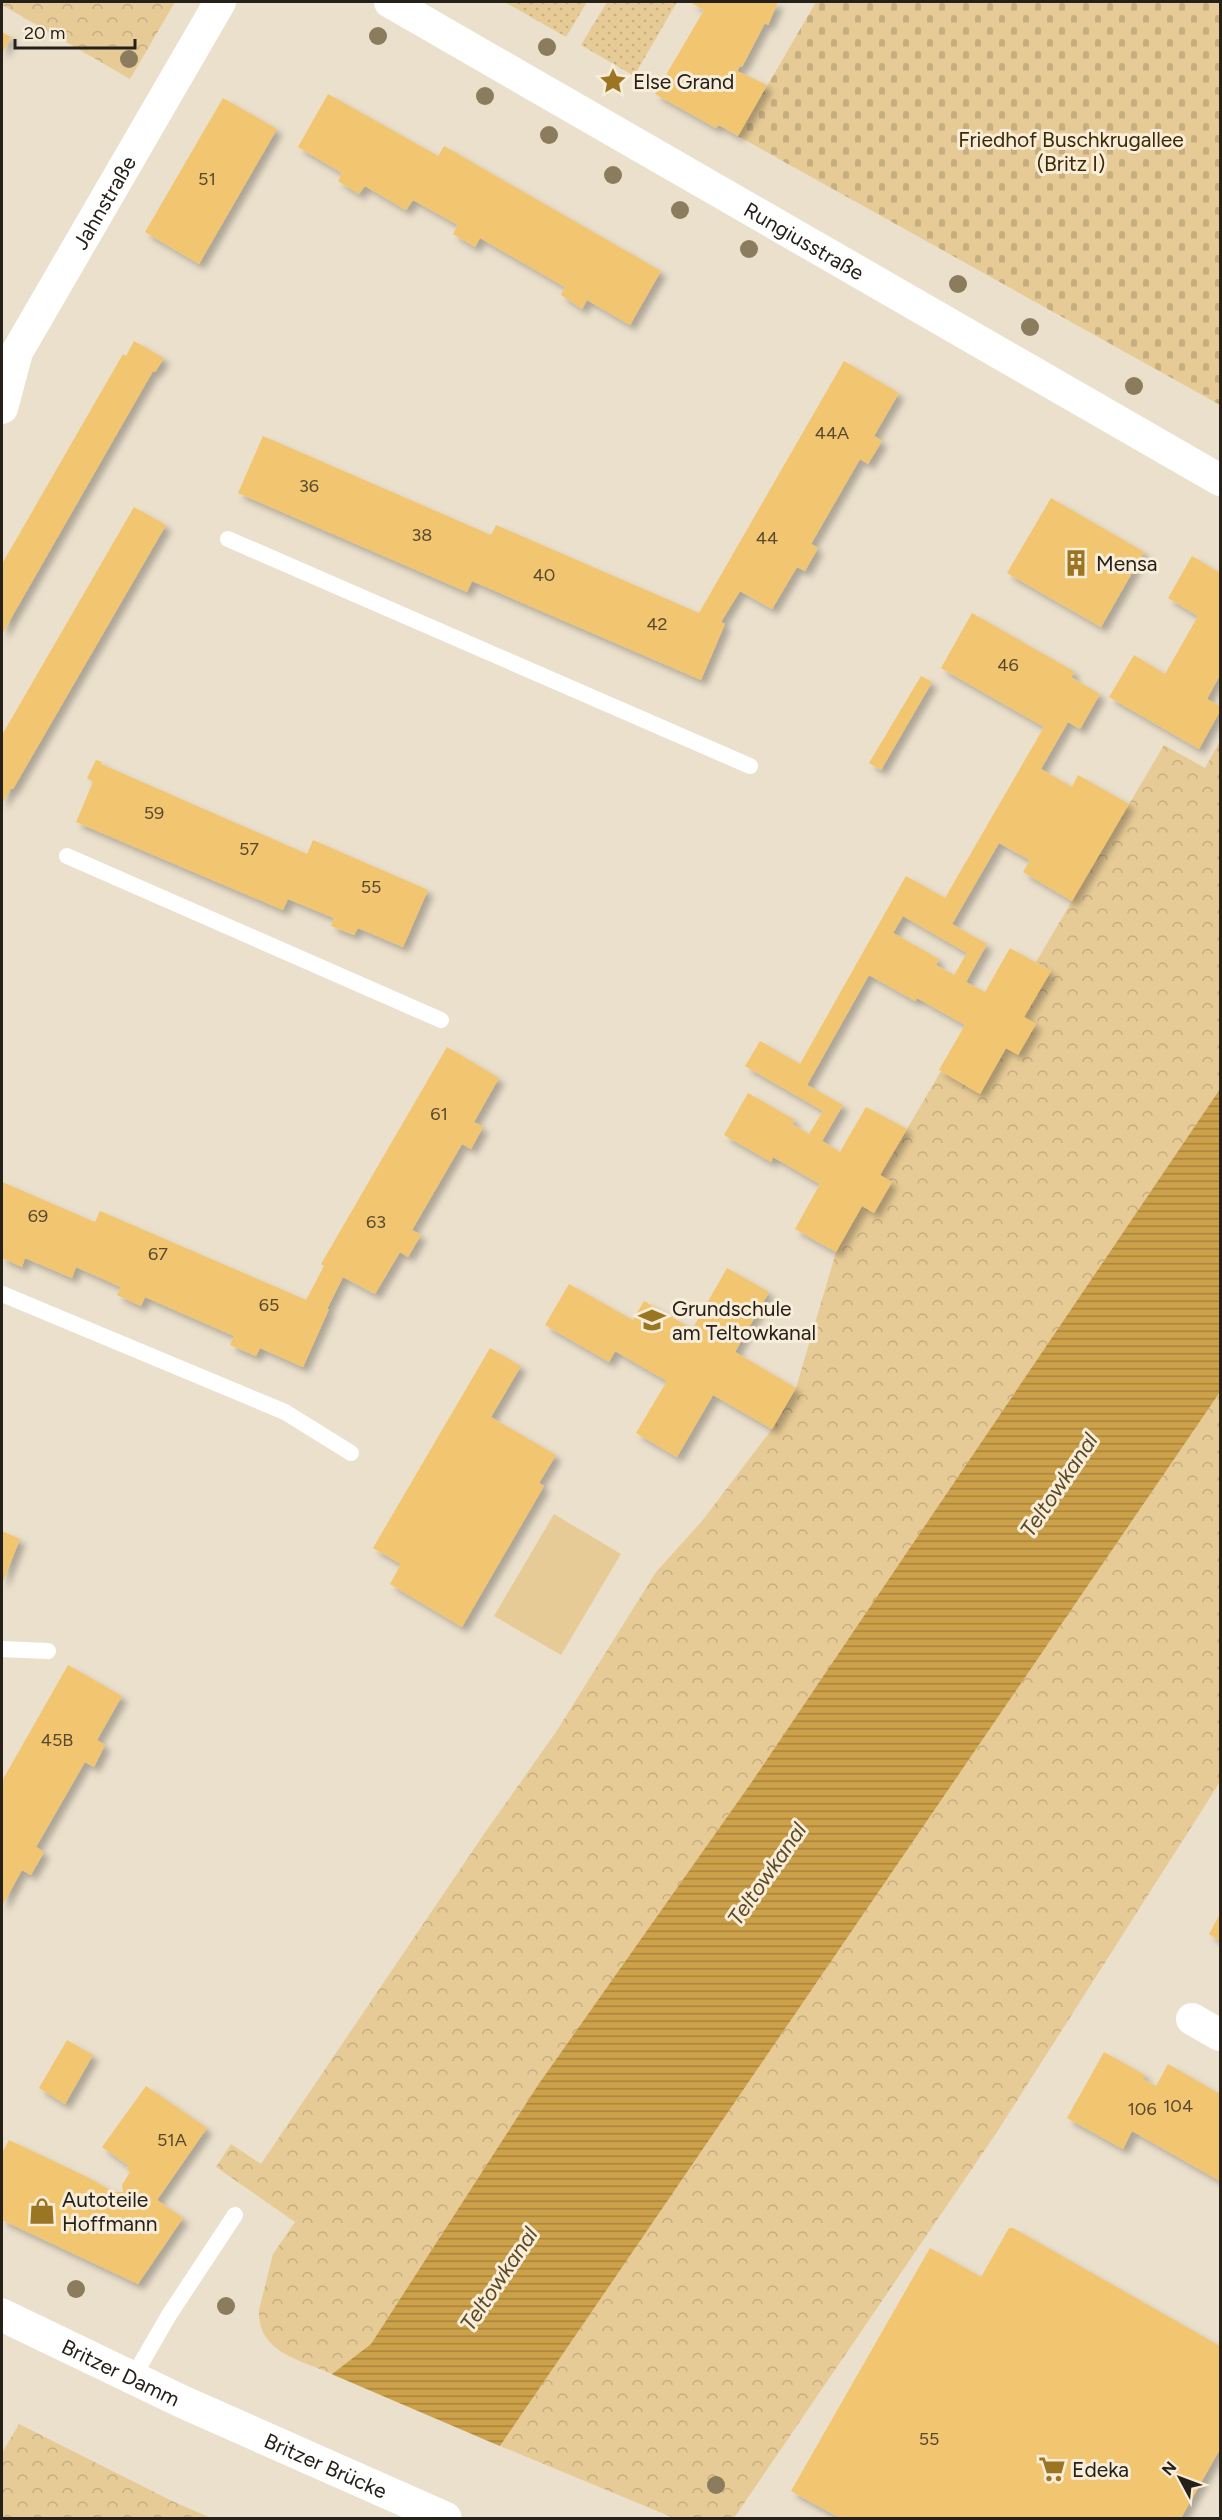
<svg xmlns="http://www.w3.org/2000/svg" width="1222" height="2520" font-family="Figtree,sans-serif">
	<defs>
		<pattern id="grass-dots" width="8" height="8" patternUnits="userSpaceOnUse" patternTransform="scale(1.5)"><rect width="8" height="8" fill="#e7cb96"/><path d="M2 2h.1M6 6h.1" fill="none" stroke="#c6ae81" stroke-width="1.8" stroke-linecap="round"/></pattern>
		<pattern id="cemetery-stones" width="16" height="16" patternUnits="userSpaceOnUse" patternTransform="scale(1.5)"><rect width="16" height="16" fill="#e7cb96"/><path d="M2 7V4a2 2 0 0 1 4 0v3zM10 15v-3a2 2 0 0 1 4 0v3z" fill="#c6ae81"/></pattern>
		<pattern id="park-crowns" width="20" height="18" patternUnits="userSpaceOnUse" patternTransform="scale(1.5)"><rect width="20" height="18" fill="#e7cb96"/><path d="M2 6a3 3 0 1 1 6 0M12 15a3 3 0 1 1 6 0" fill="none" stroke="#c6ae81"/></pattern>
		<pattern id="water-rules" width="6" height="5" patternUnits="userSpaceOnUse" patternTransform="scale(1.5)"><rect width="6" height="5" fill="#cda14a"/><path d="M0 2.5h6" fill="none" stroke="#a6833d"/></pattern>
		<filter id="shadow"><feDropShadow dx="5.5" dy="5.5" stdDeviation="3" flood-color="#0004"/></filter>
	</defs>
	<rect width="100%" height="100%" fill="#ebe0cc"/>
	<g fill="url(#grass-dots)">
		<polygon points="505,2 587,2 566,37"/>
		<polygon points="607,2 677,2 634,76 581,45"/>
	</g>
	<polygon fill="url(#cemetery-stones)" points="816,2 1220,2 1220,405 738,136"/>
	<g fill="url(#park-crowns)">
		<polygon points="2,2 175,2 130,79 2,5"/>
		<path d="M1220,741V1089L751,1783L538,2085L371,2344L332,2374C300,2360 257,2352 259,2310L273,2254L295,2222L216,2167L231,2144L261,2164L484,1834L556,1732L656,1572L702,1521L772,1429L796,1388L836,1252L862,1206L874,1213L892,1182L880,1175L941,1071L980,1094L1006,1048L1018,1054L1036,1024L1024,1017L1051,971L1036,962L1164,745L1205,768Z"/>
		<polygon points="1220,1392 1220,1782 997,2132 734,2518 674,2518 500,2446"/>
		<polygon points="19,2424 172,2501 211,2518 2,2518 2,2453"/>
	</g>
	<polygon fill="#e7cb96" points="554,1514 621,1554 561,1655 494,1616"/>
	<polygon fill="url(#water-rules)" points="1220,1089 1220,1392 500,2446 456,2518 234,2518 332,2374 371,2344 538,2085 751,1783"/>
	<polygon fill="#ebe0cc" points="329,2373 502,2447 460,2518 231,2518"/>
	<g fill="#f2c56f" fill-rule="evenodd" filter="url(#shadow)">
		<polygon points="690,2 778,2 768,25 765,23 742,67 740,66 737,71 767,85 738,136 719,125 716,128 655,94 704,10"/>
		<polygon points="2,32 11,37 2,54"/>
		<polygon points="328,94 438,156 444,146 661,271 630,325 587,300 582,309 561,295 565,287 480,238 475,247 453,234 458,225 413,200 406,210 365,186 359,194 338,181 342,173 298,147"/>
		<polygon points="223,98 277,129 199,264 145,232"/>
		<polygon points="134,341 164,358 155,372 153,371 2,634 2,564 123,354 126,356"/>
		<polygon points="844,361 899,393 874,436 882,441 868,464 860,459 811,544 818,548 805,571 797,567 772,609 740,591 721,622 725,624 701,680 472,581 467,592 238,493 263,436 491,535 496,525 699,613"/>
		<polygon points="1051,498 1144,552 1101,627 1007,573"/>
		<polygon points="134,507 166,525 13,789 11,788 2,804 2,735"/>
		<polygon points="1192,556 1220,573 1220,675 1207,699 1220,706 1220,711 1199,749 1109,697 1134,655 1165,674 1198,616 1168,598"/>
		<path d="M972,613L1075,672L1071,677L1100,694L1080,729L1068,722L1041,769L1072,787L1078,775L1129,804L1072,901L1023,872L1030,860L999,843L952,924L987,944L966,982L985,992L1010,948L1051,971L1024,1017L1036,1024L1018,1055L1006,1048L980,1094L939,1070L965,1025L917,998L915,1001L869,975L807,1085L843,1105L822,1141L840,1152L866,1107L907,1129L880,1175L892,1182L874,1213L862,1206L836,1252L795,1229L820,1184L773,1157L771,1162L724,1135L748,1093L795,1120L792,1124L809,1134L823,1111L745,1066L760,1041L800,1064L906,876L945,898L1044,727L941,668ZM903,916L967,953L954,975L936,965L939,959L893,933Z"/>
		<polygon points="921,676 932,682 881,770 869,763"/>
		<polygon points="96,760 102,762 101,764 307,854 313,840 428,890 403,947 358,928 354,935 331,926 334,918 288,899 283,910 76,822 93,782 87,778"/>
		<polygon points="447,1047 499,1078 474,1122 483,1127 471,1149 462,1144 412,1230 421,1235 408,1257 400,1252 375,1294 343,1277 327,1309 329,1309 303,1367 260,1348 256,1356 230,1345 234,1336 145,1297 141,1306 117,1295 121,1287 76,1267 72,1278 25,1258 22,1267 2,1258 2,1182 95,1222 100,1211 306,1300 324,1266 321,1264"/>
		<polygon points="727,1268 769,1292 735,1352 796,1388 772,1429 713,1395 677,1457 636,1433 667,1381 615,1351 609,1362 545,1325 569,1284 633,1320 644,1301 687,1326 685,1330 690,1333"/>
		<polygon points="490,1348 521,1366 491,1417 556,1455 539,1483 544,1486 462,1627 390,1584 401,1564 373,1548"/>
		<polygon points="2,1531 20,1539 2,1584"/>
		<polygon points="68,1665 122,1696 97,1740 105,1745 94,1767 85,1762 36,1847 44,1852 31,1875 22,1870 2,1906 2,1781"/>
		<polygon points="1220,1914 1220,1941 1209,1934"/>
		<polygon points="67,2040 93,2055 65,2104 39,2088"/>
		<polygon points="1104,2052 1145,2075 1143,2079 1156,2086 1168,2064 1220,2094 1220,2181 1132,2131 1123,2149 1067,2118"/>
		<polygon points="146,2086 207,2128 157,2200 183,2218 138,2284 2,2220 2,2153 9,2140 87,2177 114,2192 123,2192 122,2185 130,2172 127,2169 129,2166 102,2147"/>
		<polygon points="1009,2228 1013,2228 1220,2346 1220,2449 1181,2518 840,2518 791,2491 930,2248 981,2277"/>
	</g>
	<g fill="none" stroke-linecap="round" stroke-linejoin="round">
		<g stroke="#fff" stroke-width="16">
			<polyline points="228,539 750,766"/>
			<polyline points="67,856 441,1020"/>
			<polyline points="2,1294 285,1412 351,1453"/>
			<polyline points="2,1649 48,1651"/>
			<polyline points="132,2379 169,2315 235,2215"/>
		</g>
		<g stroke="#fff" stroke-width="32">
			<path id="s1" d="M390,2L1220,480"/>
			<path id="s2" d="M2,408L17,352L220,2"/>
			<polyline points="1192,2019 1220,2035"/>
		</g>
		<path stroke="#fff" stroke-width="33" id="s3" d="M2,2315L183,2402L445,2518"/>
	</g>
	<g fill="#8b7c5d">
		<circle cx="378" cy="36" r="9"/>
		<circle cx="547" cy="47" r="9"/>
		<circle cx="129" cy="59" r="9"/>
		<circle cx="485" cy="96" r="9"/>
		<circle cx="549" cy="135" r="9"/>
		<circle cx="613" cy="175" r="9"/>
		<circle cx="680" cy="210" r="9"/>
		<circle cx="749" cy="249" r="9"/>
		<circle cx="958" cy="284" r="9"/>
		<circle cx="1030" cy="327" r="9"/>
		<circle cx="1134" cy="386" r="9"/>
		<circle cx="76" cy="2289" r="9"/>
		<circle cx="226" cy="2306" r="9"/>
		<circle cx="716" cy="2485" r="9"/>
	</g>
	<defs>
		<symbol id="sight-bare" viewBox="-9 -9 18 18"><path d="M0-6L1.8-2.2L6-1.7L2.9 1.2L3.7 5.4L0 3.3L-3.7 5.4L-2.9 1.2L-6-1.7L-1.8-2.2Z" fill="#9b7521" stroke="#f8edd9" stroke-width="2.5" paint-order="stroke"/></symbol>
		<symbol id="building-bare" viewBox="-9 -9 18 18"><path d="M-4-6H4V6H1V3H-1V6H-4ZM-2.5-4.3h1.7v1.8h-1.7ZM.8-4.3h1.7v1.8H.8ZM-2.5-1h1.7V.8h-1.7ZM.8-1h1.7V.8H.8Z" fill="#9b7521" stroke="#f8edd9" stroke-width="2.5" paint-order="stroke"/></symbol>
		<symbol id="school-bare" viewBox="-9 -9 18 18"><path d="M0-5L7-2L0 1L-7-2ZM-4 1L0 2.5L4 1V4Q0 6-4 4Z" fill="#9b7521" stroke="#f8edd9" stroke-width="2.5" paint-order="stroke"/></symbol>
		<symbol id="shop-bare" viewBox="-9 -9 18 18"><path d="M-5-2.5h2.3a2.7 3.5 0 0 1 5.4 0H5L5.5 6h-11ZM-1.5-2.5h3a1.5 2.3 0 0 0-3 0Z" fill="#9b7521" stroke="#f8edd9" stroke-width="2.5" paint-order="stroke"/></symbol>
		<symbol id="supermarket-bare" viewBox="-9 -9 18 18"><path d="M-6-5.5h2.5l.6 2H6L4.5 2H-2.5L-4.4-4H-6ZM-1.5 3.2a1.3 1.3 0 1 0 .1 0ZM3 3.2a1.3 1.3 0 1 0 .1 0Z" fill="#9b7521" stroke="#f8edd9" stroke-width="2.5" paint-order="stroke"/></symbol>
	</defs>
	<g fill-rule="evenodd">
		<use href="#sight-bare" x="594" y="62" width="38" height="38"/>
		<use href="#building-bare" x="1057" y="544" width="38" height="38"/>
		<use href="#school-bare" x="633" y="1301" width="38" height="38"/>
		<use href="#shop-bare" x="23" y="2192" width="38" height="38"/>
		<use href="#supermarket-bare" x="1033" y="2450" width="38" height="38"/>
	</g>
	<g text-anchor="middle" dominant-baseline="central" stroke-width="6" stroke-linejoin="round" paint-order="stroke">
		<g font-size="18" fill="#584a2f">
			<text x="207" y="179">51</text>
			<text x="832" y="433">44A</text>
			<text x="309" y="486">36</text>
			<text x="422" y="535">38</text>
			<text x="767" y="538">44</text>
			<text x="544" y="575">40</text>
			<text x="657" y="624">42</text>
			<text x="1008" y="665">46</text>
			<text x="154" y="813">59</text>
			<text x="249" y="849">57</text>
			<text x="371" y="887">55</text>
			<text x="439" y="1114">61</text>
			<text x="38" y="1216">69</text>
			<text x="376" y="1222">63</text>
			<text x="158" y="1254">67</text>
			<text x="269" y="1305">65</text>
			<text x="57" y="1740">45B</text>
			<text x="1178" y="2106">104</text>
			<text x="1142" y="2109">106</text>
			<text x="172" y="2140">51A</text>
			<text x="929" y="2439">55</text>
		</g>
		<g font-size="21" fill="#25211a" stroke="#f8edd9" text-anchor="start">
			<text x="633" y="81">Else Grand</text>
			<text x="1096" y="563">Mensa</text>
			<text x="672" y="1308">Grundschule<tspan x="672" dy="24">am Teltowkanal</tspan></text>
			<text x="62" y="2199">Autoteile<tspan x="62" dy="24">Hoffmann</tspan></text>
			<text x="1072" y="2469">Edeka</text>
		</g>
		<g font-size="21" fill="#3c2a03" stroke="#f8edd9">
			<text x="1071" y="139">Friedhof Buschkrugallee<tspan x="1071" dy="24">(Britz I)</tspan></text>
		</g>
		<g font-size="21" fill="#25211a" stroke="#f8edd9">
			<text stroke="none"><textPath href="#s2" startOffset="231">Jahnstraße</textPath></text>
			<text stroke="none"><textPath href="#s1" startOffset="478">Rungiusstraße</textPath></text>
			<text stroke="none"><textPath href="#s3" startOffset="132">Britzer Damm</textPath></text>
			<text stroke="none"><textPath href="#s3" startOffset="357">Britzer Brücke</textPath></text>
		</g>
		<g font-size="22" font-style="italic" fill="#5c4924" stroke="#f8edd9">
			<text transform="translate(1059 1485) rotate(-56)">Teltowkanal</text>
			<text transform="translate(767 1874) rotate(-55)">Teltowkanal</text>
			<text transform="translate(499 2279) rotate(-56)">Teltowkanal</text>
		</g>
	</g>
	<rect width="1222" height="2520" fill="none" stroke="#25211a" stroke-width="6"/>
	<g transform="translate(1180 2478) rotate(311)" stroke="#f8edd9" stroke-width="4.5" paint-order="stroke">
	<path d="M0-4.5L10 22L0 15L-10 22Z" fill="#25211a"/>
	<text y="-9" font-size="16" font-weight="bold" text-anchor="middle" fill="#25211a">N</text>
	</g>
	<path d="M15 39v9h120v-9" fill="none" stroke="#25211a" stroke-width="3"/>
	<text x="24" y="39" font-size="18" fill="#25211a" stroke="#f8edd9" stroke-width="4.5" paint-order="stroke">20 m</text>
</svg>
